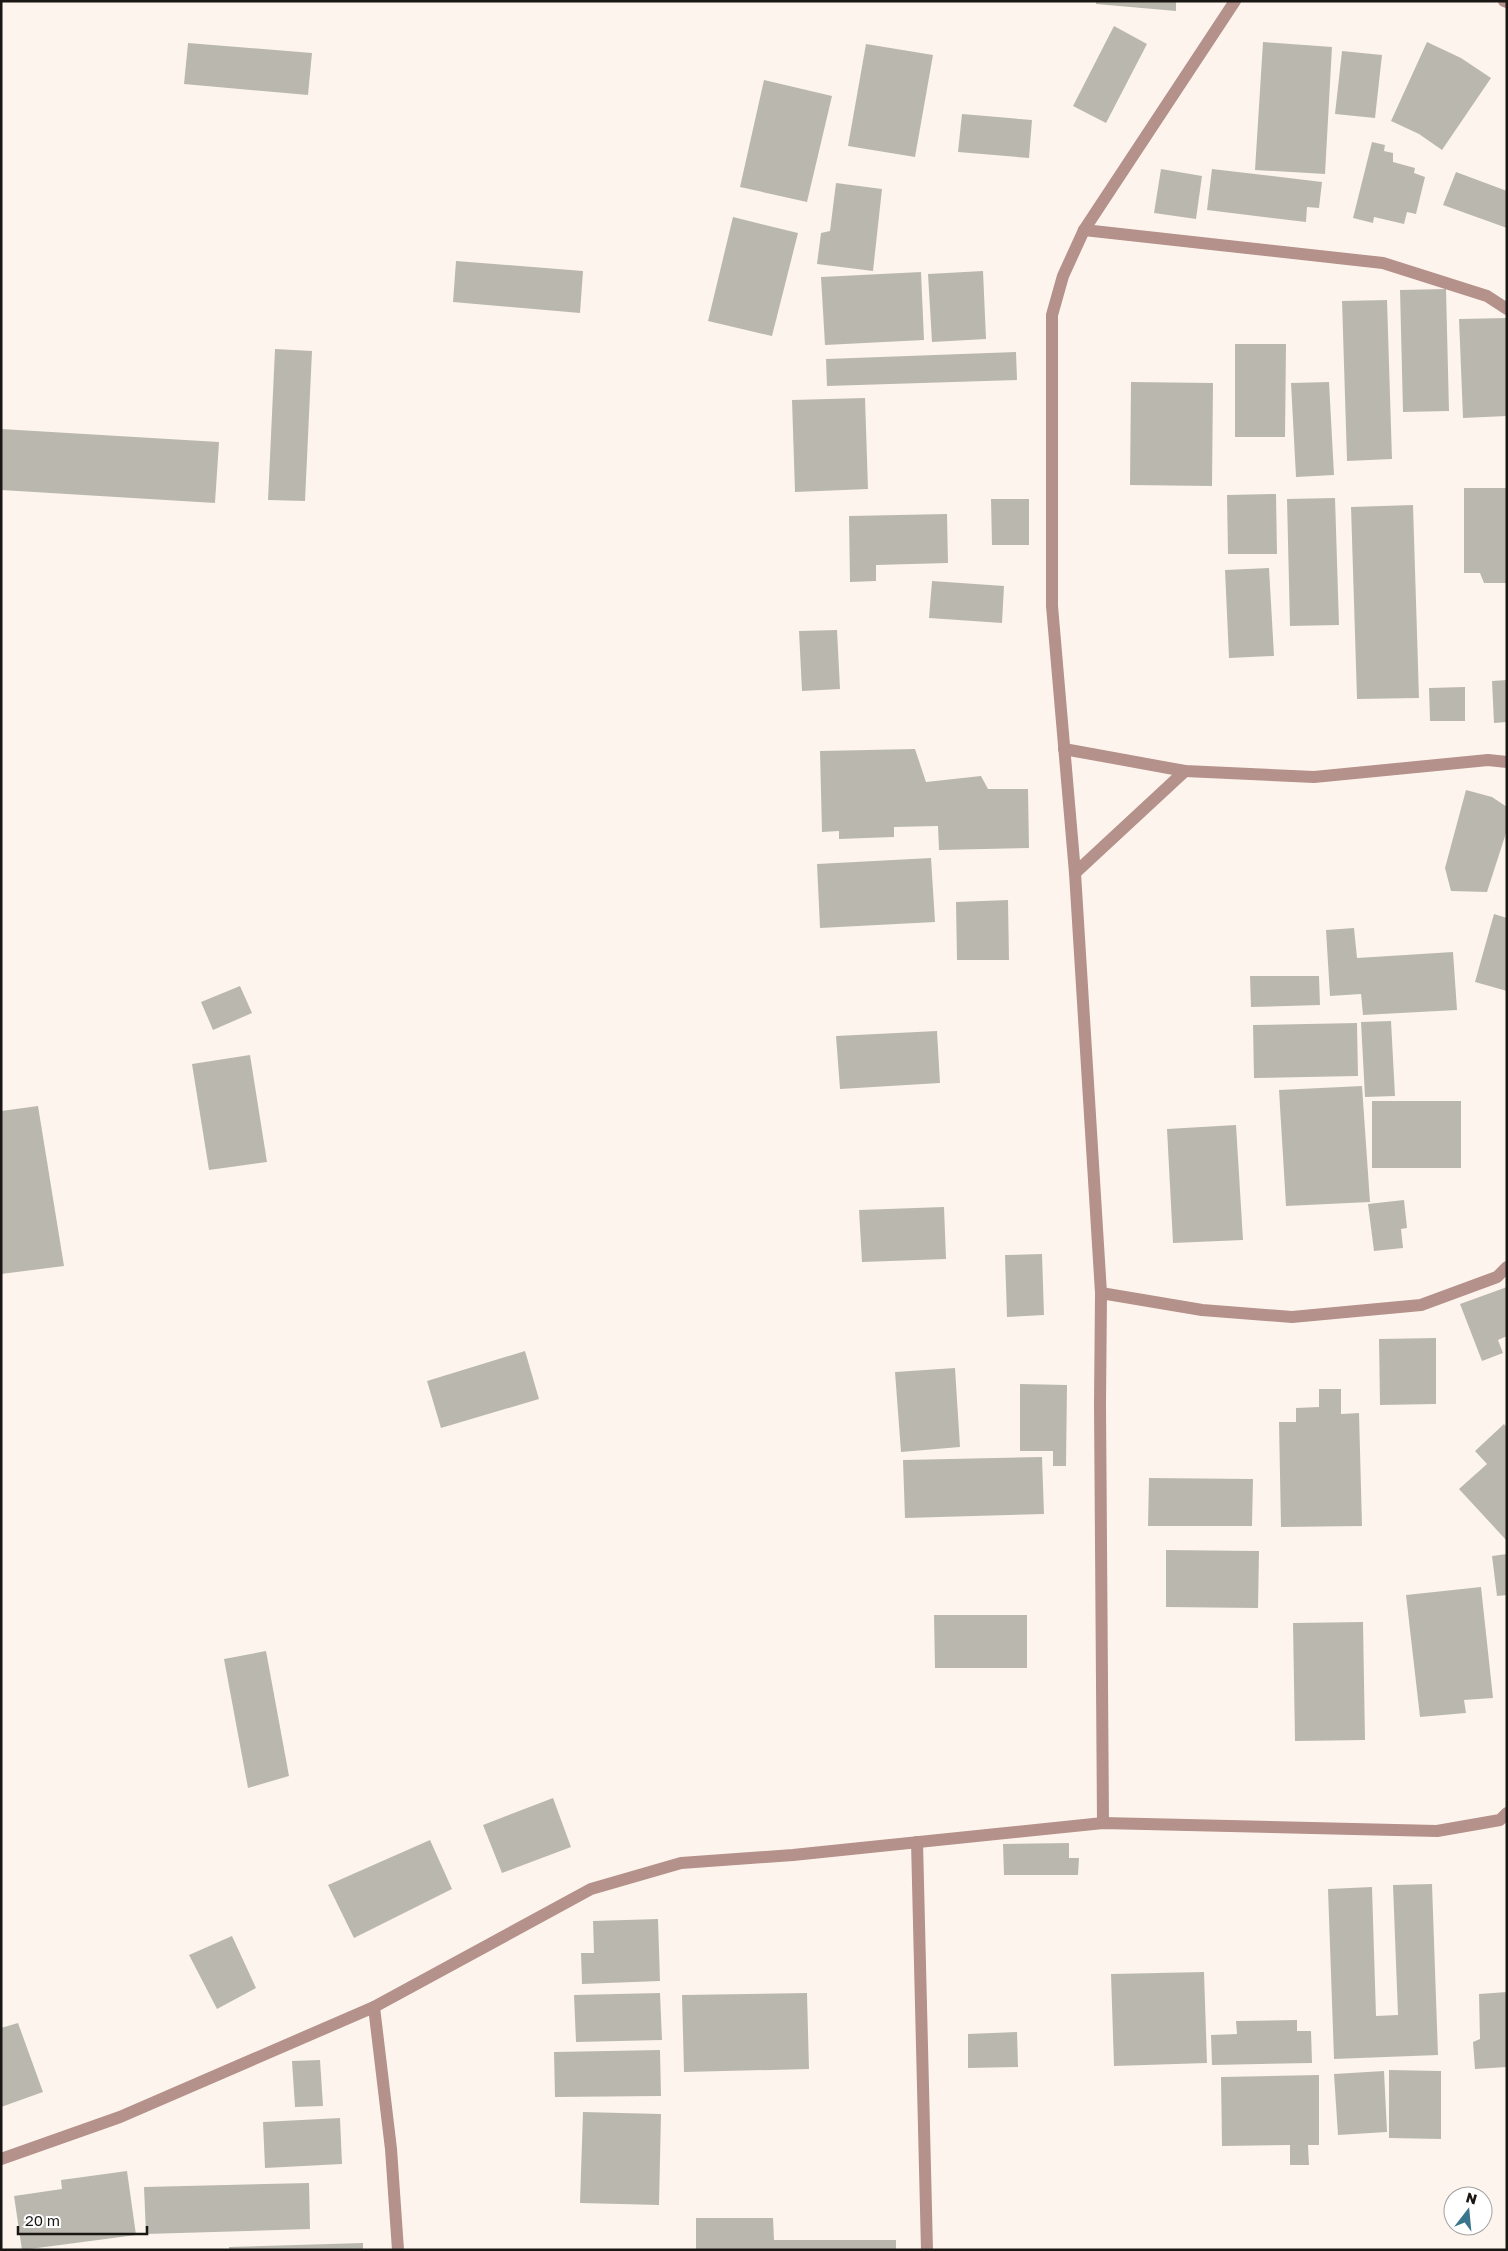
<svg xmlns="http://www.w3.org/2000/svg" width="1508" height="2251" font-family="'Golos Text',sans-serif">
	<rect width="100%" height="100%" fill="#fdf5ed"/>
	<g fill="#bab8ae">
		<polygon points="1096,1 1176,1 1176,11 1096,4"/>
		<polygon points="1114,26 1147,44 1106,123 1073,106"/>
		<polygon points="1263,42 1332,47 1325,174 1255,170"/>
		<polygon points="1427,42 1461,58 1491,78 1442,150 1419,134 1391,121"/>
		<polygon points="188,43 312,53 308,95 184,84"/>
		<polygon points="866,44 933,55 915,157 848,146"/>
		<polygon points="1342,51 1382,55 1375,118 1335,114"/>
		<polygon points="764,80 832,96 807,202 740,187"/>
		<polygon points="962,114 1032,120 1029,158 958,152"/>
		<polygon points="1372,142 1385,145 1384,151 1393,153 1393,162 1415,168 1414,173 1425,177 1416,214 1407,212 1404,224 1374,217 1373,223 1353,218"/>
		<polygon points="1161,169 1202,176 1196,219 1154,213"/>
		<polygon points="1212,169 1322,182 1319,208 1307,207 1306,222 1207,210"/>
		<polygon points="1456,172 1507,191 1507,228 1443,205"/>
		<polygon points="836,183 882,189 873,271 817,264 821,233 830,231"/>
		<polygon points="733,217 798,233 772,336 708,321"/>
		<polygon points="456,261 583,271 580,313 453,302"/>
		<polygon points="983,271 986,339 932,342 928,274"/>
		<polygon points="921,272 924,340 825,345 821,277"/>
		<polygon points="1446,289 1449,411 1403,412 1400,290"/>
		<polygon points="1387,300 1392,459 1347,461 1342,301"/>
		<polygon points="1507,318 1507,416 1463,418 1459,319"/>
		<polygon points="1235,344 1286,344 1285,437 1235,437"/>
		<polygon points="275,349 312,351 305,501 268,500"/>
		<polygon points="1016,352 1017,380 827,386 826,359"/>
		<polygon points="1131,382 1213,383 1212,486 1130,485"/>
		<polygon points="1329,382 1334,475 1296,477 1291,383"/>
		<polygon points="865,398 868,489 795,492 792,400"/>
		<polygon points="1,429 219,442 215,503 1,490"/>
		<polygon points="1464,488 1507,488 1507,583 1484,583 1480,573 1464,573"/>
		<polygon points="1276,494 1277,554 1228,554 1227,495"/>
		<polygon points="1335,498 1339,625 1290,626 1287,499"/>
		<polygon points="991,499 1029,499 1029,545 992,545"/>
		<polygon points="1413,505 1419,698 1357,699 1351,507"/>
		<polygon points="947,514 948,563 876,565 876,581 850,582 849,516"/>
		<polygon points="1269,568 1274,656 1229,658 1225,570"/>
		<polygon points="932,581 1004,586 1002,623 929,618"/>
		<polygon points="837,630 840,689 802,691 799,631"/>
		<polygon points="1507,680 1507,722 1494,723 1492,681"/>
		<polygon points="1465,687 1465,721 1430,721 1429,688"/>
		<polygon points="915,749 926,782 981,776 988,789 1028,789 1029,848 939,850 938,826 894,827 894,837 839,839 839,831 822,832 820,751"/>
		<polygon points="1466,790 1492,797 1507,807 1507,830 1487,892 1451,891 1445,868"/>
		<polygon points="931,858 935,922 820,928 817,864"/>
		<polygon points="1008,900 1009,960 957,960 956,902"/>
		<polygon points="1494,914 1507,918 1507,991 1475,982"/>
		<polygon points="1354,928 1357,958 1453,952 1457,1010 1363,1015 1361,994 1330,996 1326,930"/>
		<polygon points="1250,976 1319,976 1320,1005 1251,1007"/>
		<polygon points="240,986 252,1013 213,1030 201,1002"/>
		<polygon points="1391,1021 1395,1096 1365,1097 1361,1022"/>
		<polygon points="1357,1023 1358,1076 1254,1078 1253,1025"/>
		<polygon points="937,1031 940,1083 840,1089 836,1036"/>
		<polygon points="250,1055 267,1162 209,1170 192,1064"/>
		<polygon points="1362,1086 1370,1202 1286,1206 1279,1090"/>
		<rect x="1372" y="1101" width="89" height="67"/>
		<polygon points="38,1106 64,1266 1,1274 1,1111"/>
		<polygon points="1236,1125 1243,1240 1173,1243 1167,1129"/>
		<polygon points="1404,1200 1407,1228 1401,1229 1403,1248 1374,1251 1368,1204"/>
		<polygon points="944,1207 946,1259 862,1262 859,1210"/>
		<polygon points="1042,1254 1044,1315 1007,1317 1005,1255"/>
		<polygon points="1507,1287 1507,1336 1498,1340 1503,1353 1482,1361 1460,1304"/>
		<polygon points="1436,1338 1436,1404 1380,1405 1379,1339"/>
		<polygon points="525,1351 539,1399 441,1428 427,1381"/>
		<polygon points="955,1368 960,1447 901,1452 895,1372"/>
		<polygon points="1020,1384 1067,1385 1066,1466 1053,1466 1053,1451 1020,1451"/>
		<polygon points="1319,1389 1341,1389 1341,1414 1359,1413 1362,1526 1281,1527 1279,1422 1296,1422 1296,1408 1319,1407"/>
		<polygon points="1504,1424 1507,1428 1507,1541 1459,1489 1487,1464 1475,1451"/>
		<polygon points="1042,1457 1044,1514 905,1518 903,1460"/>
		<polygon points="1149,1478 1253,1479 1252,1526 1148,1526"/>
		<polygon points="1166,1550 1259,1551 1258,1608 1166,1607"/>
		<polygon points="1507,1554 1507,1595 1497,1596 1492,1556"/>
		<polygon points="1481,1587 1493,1698 1464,1700 1466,1713 1420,1717 1406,1595"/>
		<polygon points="934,1615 1027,1615 1027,1668 935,1668"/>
		<polygon points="1363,1622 1365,1740 1295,1741 1293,1623"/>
		<polygon points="266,1651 289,1776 248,1788 224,1659"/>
		<polygon points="553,1798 571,1847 502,1873 483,1825"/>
		<polygon points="430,1840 452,1889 354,1938 328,1885"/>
		<polygon points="1069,1843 1069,1858 1079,1858 1078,1875 1004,1875 1003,1844"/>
		<polygon points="1432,1884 1438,2055 1334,2059 1328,1889 1372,1887 1376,2016 1398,2015 1393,1885"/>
		<polygon points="658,1919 660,1981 582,1984 581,1953 594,1953 593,1921"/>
		<polygon points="232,1936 256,1988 217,2009 189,1955"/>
		<polygon points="1204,1972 1207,2063 1114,2066 1111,1974"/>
		<polygon points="1507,1992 1507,2067 1475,2069 1473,2042 1480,2039 1479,1994"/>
		<polygon points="660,1993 662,2040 576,2042 574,1995"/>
		<polygon points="807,1993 809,2069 684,2072 682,1995"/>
		<polygon points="1297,2020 1297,2031 1311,2031 1312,2063 1212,2065 1211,2035 1237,2034 1236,2021"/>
		<polygon points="18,2023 43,2092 1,2107 1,2028"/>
		<polygon points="1017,2032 1018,2067 968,2068 968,2034"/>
		<polygon points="660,2050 661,2096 555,2097 554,2052"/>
		<polygon points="320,2060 323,2106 295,2107 292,2061"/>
		<polygon points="1389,2070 1441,2071 1441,2139 1389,2138"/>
		<polygon points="1384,2071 1387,2132 1338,2135 1334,2074"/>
		<polygon points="1319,2075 1319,2145 1308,2145 1309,2165 1290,2165 1290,2145 1222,2146 1221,2077"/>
		<polygon points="583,2112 661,2114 659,2205 580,2203"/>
		<polygon points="340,2118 342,2164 265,2168 263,2122"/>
		<polygon points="127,2171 136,2235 22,2250 14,2196 62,2189 61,2180"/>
		<polygon points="309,2183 310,2229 146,2234 144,2187"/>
		<polygon points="696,2218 773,2218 774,2240 896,2240 896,2250 696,2250"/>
		<polygon points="363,2243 363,2250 229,2250 229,2247"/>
	</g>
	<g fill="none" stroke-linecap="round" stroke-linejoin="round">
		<g stroke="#b4918a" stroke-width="12">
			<polyline points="1504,1 1507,2"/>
			<polyline points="1084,230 1383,263 1487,296 1507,309"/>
			<polyline points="1064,749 1185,771 1314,777 1488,760 1507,762"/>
			<polyline points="1075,873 1185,771"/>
			<polyline points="1101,1293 1202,1310 1292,1317 1421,1305 1497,1277 1507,1267"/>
			<polyline points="1103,1823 1100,1404 1101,1293 1075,873 1052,606 1052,315 1063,276 1084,230 1235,1"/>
			<polyline points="917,1842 927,2250"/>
			<polyline points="374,2007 391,2149 398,2250"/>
			<polyline points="1,2159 120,2117 374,2007 591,1889 681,1863 793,1855 1103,1823 1437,1831 1500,1820 1507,1813"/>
		</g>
	</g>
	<rect width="1508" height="2251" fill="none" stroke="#191613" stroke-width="5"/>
	<g transform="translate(1468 2211) rotate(16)"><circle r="24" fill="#ffffff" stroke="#a3a2a1"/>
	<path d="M0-4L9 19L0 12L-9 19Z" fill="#39768c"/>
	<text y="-8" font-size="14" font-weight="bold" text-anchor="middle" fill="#191613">N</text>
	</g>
	<path d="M18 2226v8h129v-8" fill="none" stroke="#191613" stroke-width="2.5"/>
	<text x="25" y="2226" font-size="15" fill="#191613" stroke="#ffffff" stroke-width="4" paint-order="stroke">20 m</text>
</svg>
